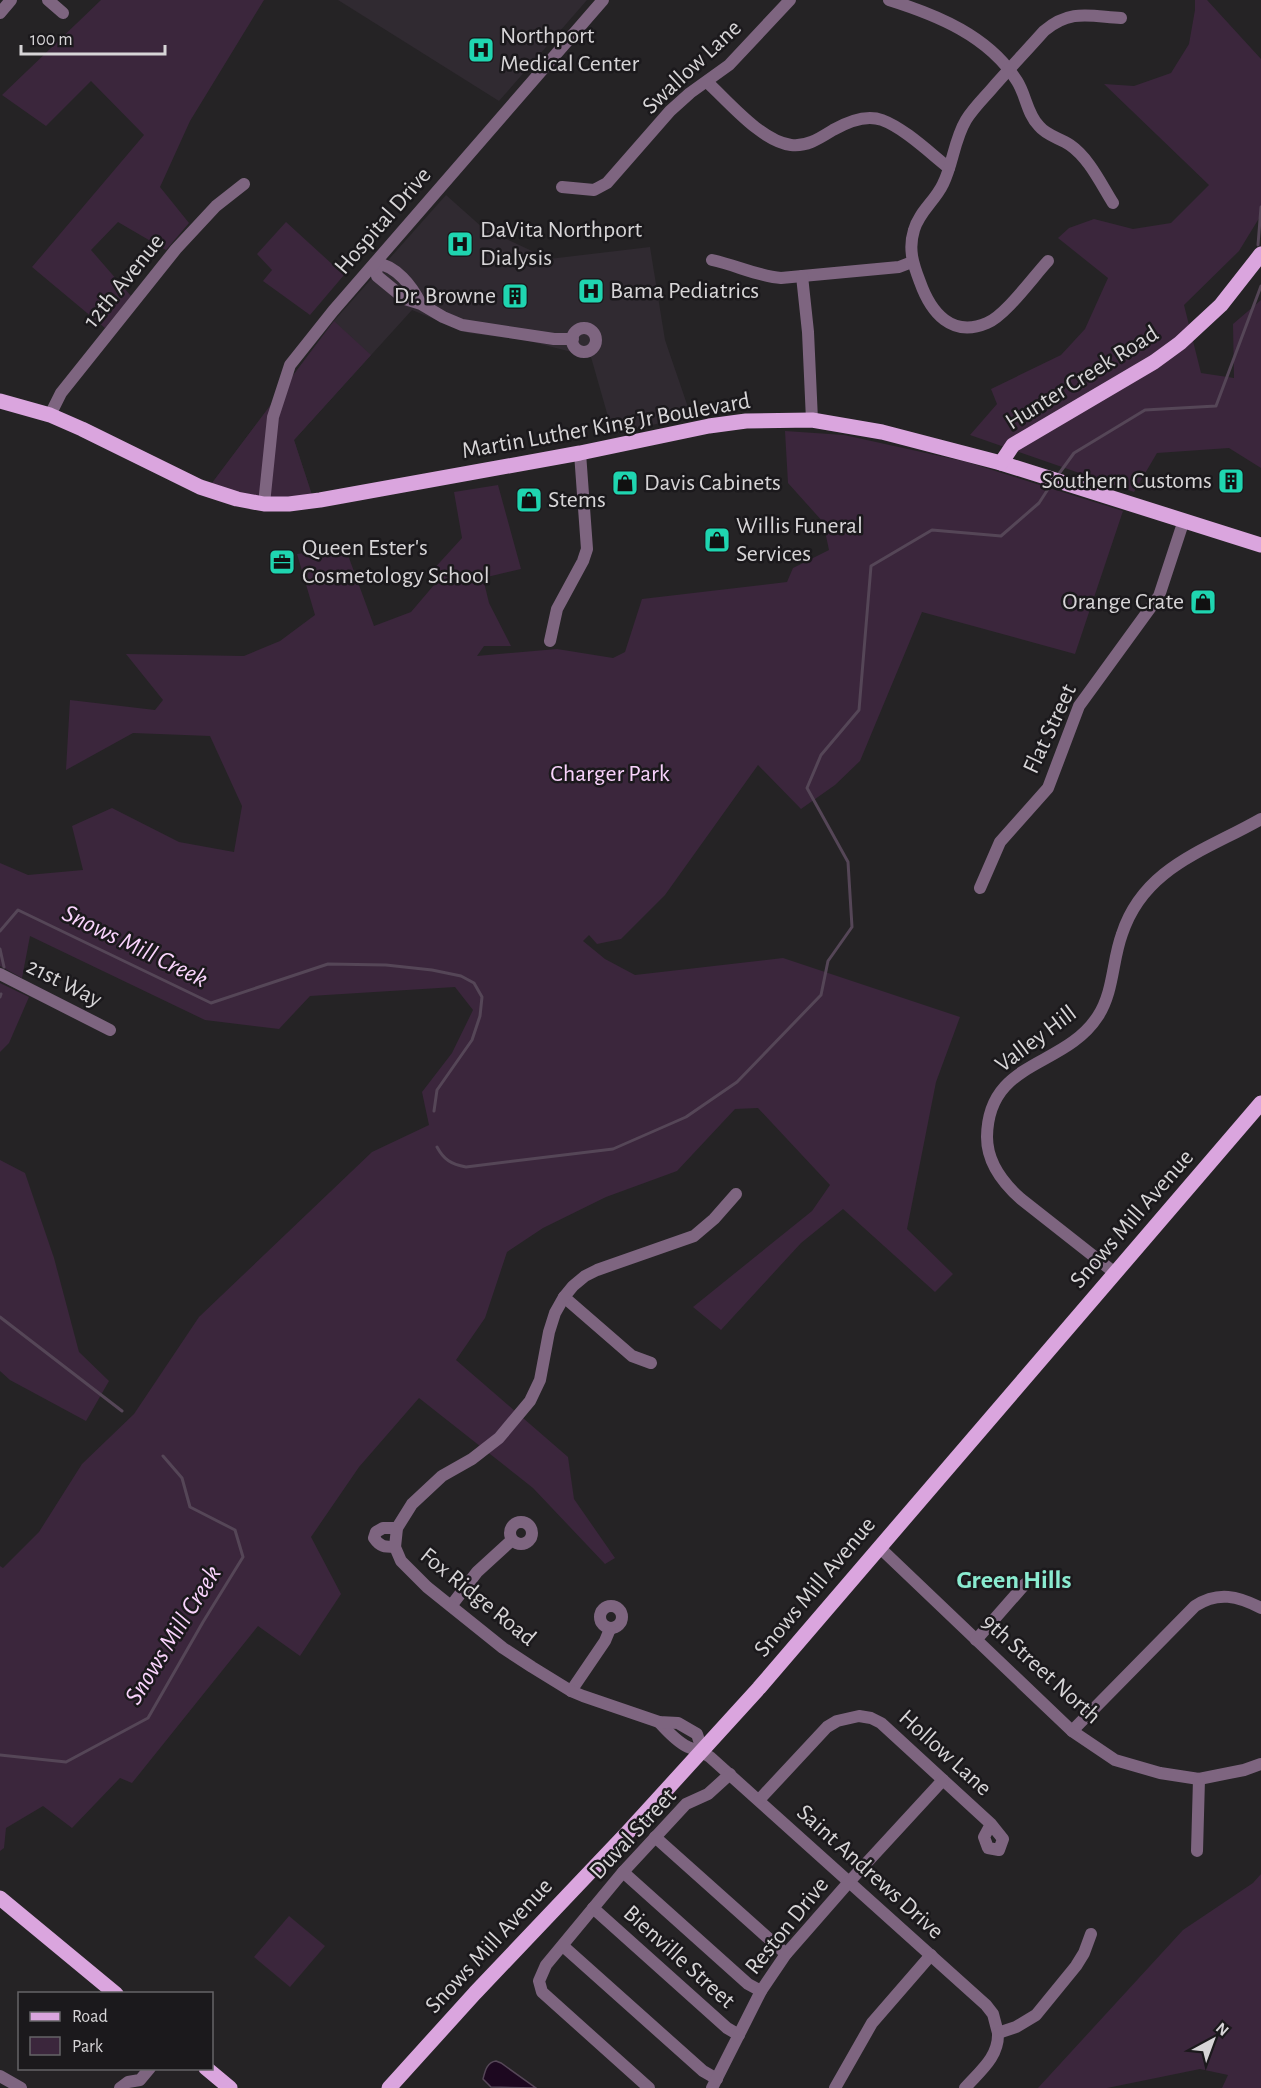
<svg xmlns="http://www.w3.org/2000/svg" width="1261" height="2088" font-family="'Alegreya Sans',sans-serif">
	<rect width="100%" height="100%" fill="#252325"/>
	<g fill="#302a31">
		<polygon points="338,0 587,0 499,101"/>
		<polygon points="446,195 483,228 549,259 650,247 665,340 691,416 613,434 591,357 525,340 468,333 412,310 294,440 312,495 209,487 333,322"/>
	</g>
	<g fill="#3b263c">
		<polygon points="101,0 264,0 190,121 160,187 189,223 166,250 118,222 91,250 131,296 105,328 32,267 144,135 91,81 46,126 2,95"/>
		<polygon points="1195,0 1207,0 1261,59 1261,215 1239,251 1184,305 1201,373 1234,378 1233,324 1261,300 1261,468 1229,448 1157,453 1134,492 970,435 997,404 991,389 1061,355 1085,329 1108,278 1058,238 1069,228 1094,219 1133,229 1171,223 1209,185 1104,84 1134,86 1171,73 1189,44 1195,10"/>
		<polygon points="286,222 344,275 310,315 263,281 272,270 257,254"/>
		<polygon points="334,321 371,355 294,440 312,495 244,504 209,487"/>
		<polygon points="785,431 844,435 967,462 1123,511 1075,654 922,612 860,761 835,785 801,809 758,765 665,895 621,939 597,944 589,935 583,941 605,959 635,975 783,958 960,1017 936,1082 907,1229 953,1274 935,1292 843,1209 801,1243 721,1330 693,1307 812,1211 830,1185 758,1108 735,1109 677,1171 606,1197 543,1228 507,1252 485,1318 456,1360 568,1457 574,1499 615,1558 605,1564 533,1488 419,1398 359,1467 311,1537 341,1594 300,1656 258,1626 132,1783 120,1778 72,1828 43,1806 6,1828 4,1848 0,1851 0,1566 3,1568 39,1532 82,1464 134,1414 199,1317 372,1152 429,1125 422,1092 452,1053 473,1010 455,987 310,996 279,1029 205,1020 30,936 22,978 0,966 0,863 28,875 83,870 72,826 112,808 179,842 234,852 242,806 210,736 133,733 66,770 70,700 155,710 163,700 126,654 244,656 280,641 315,615 297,554 345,547 374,626 411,612 434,585 431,572 462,538 454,492 498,485 521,569 483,578 489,603 511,646 484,646 477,656 557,649 613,658 625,652 642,599 787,582 793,568 829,550 823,522 788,483"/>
		<polygon points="0,983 29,997 9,1043 0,1052"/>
		<polygon points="0,1160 25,1173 54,1258 79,1352 109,1381 86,1421 10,1380 0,1371"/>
		<polygon points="1261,1874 1261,2088 1222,2088 1228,2075 1200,2069 1107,2088 1038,2088 1183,1930 1253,1883"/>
		<polygon points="289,1916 325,1946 290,1987 254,1957"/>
	</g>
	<path fill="#1d0820" stroke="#554657" stroke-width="1.5" d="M496,2061L501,2063L536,2088L491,2087L483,2079C485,2071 487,2062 496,2061Z"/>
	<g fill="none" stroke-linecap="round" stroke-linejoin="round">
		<g stroke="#554657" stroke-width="3">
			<polyline points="1258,245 1261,207"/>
			<polyline points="1058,475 1074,453 1145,410 1216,406 1261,286"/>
			<polyline points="0,931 18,910 211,1003 328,964 386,965 432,970 461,976 474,983 482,997 480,1016 472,1040 437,1090 434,1111"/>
			<polyline points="0,949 4,967"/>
			<polyline points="0,997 1,994"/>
			<path d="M437,1147C444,1160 451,1164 466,1167L613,1149L686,1117L737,1082L821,995L828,961L852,927L848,862L807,788L821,755L859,710L871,566L932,530L1001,536L1039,503L1052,483"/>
			<polyline points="0,1317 122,1411"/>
			<polyline points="0,1755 66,1762 148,1718 203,1622 243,1557 235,1530 190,1507 182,1478 163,1456"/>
		</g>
		<g stroke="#7e6580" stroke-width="12">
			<polyline points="48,0 63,13"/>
			<path d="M889,0C937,15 989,36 1017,81C1026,95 1027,114 1039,126C1047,136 1060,138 1070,145C1089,158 1101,184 1113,203"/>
			<polyline points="0,13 11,0"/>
			<path d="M707,82C729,102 761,141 791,145C807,147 820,138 833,130C847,122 866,114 882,120C904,128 930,153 949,168"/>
			<polyline points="562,187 594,190 607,183 670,111 690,93 729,65 790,0"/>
			<path d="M712,260C736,265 757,276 781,278L899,267L912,262"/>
			<path d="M1048,261C1033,277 1006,315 987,323C952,338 931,313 920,282C913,264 908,249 914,230C919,212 935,201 943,184C953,164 954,140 966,120C974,107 986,96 995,85C1011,67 1028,49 1044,31C1070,9 1089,16 1121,18"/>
			<polyline points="802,276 808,332 812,420"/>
			<path d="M421,304C412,286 396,265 375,263L377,276L405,299L421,304L443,317L462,325L554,339H573"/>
			<circle cx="584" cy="340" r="12"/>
			<polyline points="50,415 61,393 176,249 216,206 244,184"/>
			<polyline points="264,504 273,417 290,365 333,311 603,0"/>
			<polyline points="550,641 557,609 583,561 587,549 580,453"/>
			<polyline points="980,888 1000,842 1048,788 1079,706 1159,596 1184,520"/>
			<polyline points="0,974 110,1030"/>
			<path d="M1115,1273L1021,1199C1004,1184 987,1162 987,1137C988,1059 1064,1069 1098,1016C1114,991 1112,961 1122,934C1144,867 1205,851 1261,819"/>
			<polyline points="564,1297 632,1356 651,1363"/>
			<circle cx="521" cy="1533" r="11"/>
			<path d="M395,1547C385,1547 380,1547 374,1538L376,1532L383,1528H397"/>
			<polyline points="879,1547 1072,1731 1115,1760 1160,1773 1199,1779 1244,1770 1261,1764"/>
			<circle cx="611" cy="1617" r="11"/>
			<polyline points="451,1606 477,1572 512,1540"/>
			<polyline points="976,1640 1025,1584"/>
			<polyline points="571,1691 605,1641 610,1629"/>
			<path d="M659,1722C667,1731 677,1742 688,1747C698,1751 701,1750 710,1757L986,2005L993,2014L998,2033"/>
			<path d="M1072,1731L1195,1606C1218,1591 1238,1596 1261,1608"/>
			<polyline points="702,1750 697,1734 678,1723 659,1722 583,1696 571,1691 532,1667 503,1648 427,1587 401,1561 395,1547 397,1528 412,1504 442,1476 472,1459 499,1438 530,1401 540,1380 549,1332 555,1313 564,1297 573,1286 585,1276 597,1270 694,1236 714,1219 736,1194"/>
			<polyline points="759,1800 827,1727 837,1721 859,1716 871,1718 881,1723 991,1824 1003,1839 999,1850 988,1848 984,1837 991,1824"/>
			<polyline points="655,1837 786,1954"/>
			<polyline points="1197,1851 1199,1779"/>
			<polyline points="623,1872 748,1984 761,1991"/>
			<polyline points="593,1908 727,2028 739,2035"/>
			<polyline points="563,1946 703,2071 717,2079"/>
			<polyline points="0,2076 21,2088"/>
			<polyline points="120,2088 128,2082 140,2080 150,2068"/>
			<polyline points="649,2088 542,1992 539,1981 546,1965 623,1872 686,1804 708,1794 730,1774"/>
			<polyline points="712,2088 761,1991 786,1954 849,1882 943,1780"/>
			<polyline points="835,2088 872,2023 931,1955"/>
			<path d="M965,2088C980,2071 999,2057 998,2033L1016,2027L1036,2015L1076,1966L1084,1953L1091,1934"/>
		</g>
		<g stroke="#daa5de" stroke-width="15">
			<polyline points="0,401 50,415 82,429 200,487 237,499 264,504 289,504 320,500 580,453 709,426 746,421 812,420 882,432 1001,463 1261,545"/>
			<polyline points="1001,463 1013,445 1154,362 1180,343 1221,305 1261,254"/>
			<polyline points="0,1898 116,1994"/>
			<polyline points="206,2068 230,2088"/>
			<polyline points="389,2088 475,1993 627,1833 759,1688 1261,1103"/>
		</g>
	</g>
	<defs>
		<symbol id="hospital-square" viewBox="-11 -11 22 22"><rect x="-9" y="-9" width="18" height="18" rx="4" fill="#1fd5b0" stroke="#1b191c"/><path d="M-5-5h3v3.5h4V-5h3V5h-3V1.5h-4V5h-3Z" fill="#111"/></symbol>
		<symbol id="building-square" viewBox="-11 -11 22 22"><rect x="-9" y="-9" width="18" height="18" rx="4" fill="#1fd5b0" stroke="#1b191c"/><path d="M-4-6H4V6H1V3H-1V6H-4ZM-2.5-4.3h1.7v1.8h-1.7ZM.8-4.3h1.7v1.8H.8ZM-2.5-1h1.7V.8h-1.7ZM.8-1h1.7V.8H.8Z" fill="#111"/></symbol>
		<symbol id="shop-square" viewBox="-11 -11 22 22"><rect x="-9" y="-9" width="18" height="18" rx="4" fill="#1fd5b0" stroke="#1b191c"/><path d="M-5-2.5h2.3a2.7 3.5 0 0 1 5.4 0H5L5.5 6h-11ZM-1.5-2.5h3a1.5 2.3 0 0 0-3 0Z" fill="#111"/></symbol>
		<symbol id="office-square" viewBox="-11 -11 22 22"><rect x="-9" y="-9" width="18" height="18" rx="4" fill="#1fd5b0" stroke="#1b191c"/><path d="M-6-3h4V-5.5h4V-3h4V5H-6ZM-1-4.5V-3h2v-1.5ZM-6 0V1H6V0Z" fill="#111"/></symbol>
	</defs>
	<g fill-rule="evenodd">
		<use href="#hospital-square" x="466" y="35" width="30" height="30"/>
		<use href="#hospital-square" x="445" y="229" width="30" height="30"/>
		<use href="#hospital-square" x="576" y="276" width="30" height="30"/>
		<use href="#building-square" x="500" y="281" width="30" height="30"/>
		<use href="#building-square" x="1216" y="466" width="30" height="30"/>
		<use href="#shop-square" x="610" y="468" width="30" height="30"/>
		<use href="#shop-square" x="514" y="485" width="30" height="30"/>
		<use href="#shop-square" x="702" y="525" width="30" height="30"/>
		<use href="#office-square" x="267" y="547" width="30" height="30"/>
		<use href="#shop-square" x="1188" y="587" width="30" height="30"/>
	</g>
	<g text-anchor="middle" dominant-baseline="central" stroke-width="5" stroke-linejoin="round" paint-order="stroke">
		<g font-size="24" fill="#d7d5d7" stroke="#1b191c" text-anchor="start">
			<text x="500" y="36">Northport<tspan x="500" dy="28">Medical Center</tspan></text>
			<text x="480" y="230">DaVita Northport<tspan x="480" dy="28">Dialysis</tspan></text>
			<text x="610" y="291">Bama Pediatrics</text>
			<text x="496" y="296" text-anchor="end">Dr. Browne</text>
			<text x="1212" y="481" text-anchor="end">Southern Customs</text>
			<text x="644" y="483">Davis Cabinets</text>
			<text x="548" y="500">Stems</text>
			<text x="736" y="526">Willis Funeral<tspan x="736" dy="28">Services</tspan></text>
			<text x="302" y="548">Queen Ester's<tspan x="302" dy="28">Cosmetology School</tspan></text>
			<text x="1184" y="602" text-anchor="end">Orange Crate</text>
		</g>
		<g font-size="24" fill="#d7d5d7" stroke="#1b191c">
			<text transform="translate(692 67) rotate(-43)">Swallow Lane</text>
			<text transform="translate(383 221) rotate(-49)">Hospital Drive</text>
			<text transform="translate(124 281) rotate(-51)">12th Avenue</text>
			<text transform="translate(1082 378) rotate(-32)">Hunter Creek Road</text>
			<text transform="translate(606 426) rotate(-10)">Martin Luther King Jr Boulevard</text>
			<text transform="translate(1050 729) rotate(-65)">Flat Street</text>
			<text transform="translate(64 983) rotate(27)">21st Way</text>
			<text transform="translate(1036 1039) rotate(-37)">Valley Hill</text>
			<text transform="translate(1132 1219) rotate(-49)">Snows Mill Avenue</text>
			<text transform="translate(815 1587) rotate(-50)">Snows Mill Avenue</text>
			<text transform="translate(478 1597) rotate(39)">Fox Ridge Road</text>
			<text transform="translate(1041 1669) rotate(42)">9th Street North</text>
			<text transform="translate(945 1753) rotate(42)">Hollow Lane</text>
			<text transform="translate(633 1834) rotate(-47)">Duval Street</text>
			<text transform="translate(870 1872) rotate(42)">Saint Andrews Drive</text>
			<text transform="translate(787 1926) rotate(-51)">Reston Drive</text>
			<text transform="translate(489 1946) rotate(-47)">Snows Mill Avenue</text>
			<text transform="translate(679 1957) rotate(42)">Bienville Street</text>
		</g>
		<g font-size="24" fill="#f9d3fc" stroke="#1b191c">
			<text x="610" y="774">Charger Park</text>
		</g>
		<g font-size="26" font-style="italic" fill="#fad4fd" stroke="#1b191c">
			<text transform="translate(135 946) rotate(26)">Snows Mill Creek</text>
			<text transform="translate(173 1635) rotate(-58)">Snows Mill Creek</text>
		</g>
		<g font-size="26" font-weight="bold" fill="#8aebd0" stroke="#1b191c">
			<text x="1014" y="1580">Green Hills</text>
		</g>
	</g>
	<rect x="18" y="1992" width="195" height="78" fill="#1b191c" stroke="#666467" stroke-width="1.5"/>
	<rect x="30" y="2012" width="30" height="9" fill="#daa5de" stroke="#666467" stroke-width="1.5"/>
	<text x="72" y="2022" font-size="18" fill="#d7d5d7">Road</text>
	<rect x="30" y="2037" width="30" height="18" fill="#3b263c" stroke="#666467" stroke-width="1.5"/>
	<text x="72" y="2052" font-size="18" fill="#d7d5d7">Park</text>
	<g transform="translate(1213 2040) rotate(41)" stroke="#1b191c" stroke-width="4.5" paint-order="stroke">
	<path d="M0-4.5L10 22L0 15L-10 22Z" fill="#d7d5d7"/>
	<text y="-9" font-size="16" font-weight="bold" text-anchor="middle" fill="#d7d5d7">N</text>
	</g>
	<path d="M21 45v9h144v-9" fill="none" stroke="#d7d5d7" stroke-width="3"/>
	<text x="30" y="45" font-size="18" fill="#d7d5d7" stroke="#1b191c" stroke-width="4.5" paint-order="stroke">100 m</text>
</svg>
